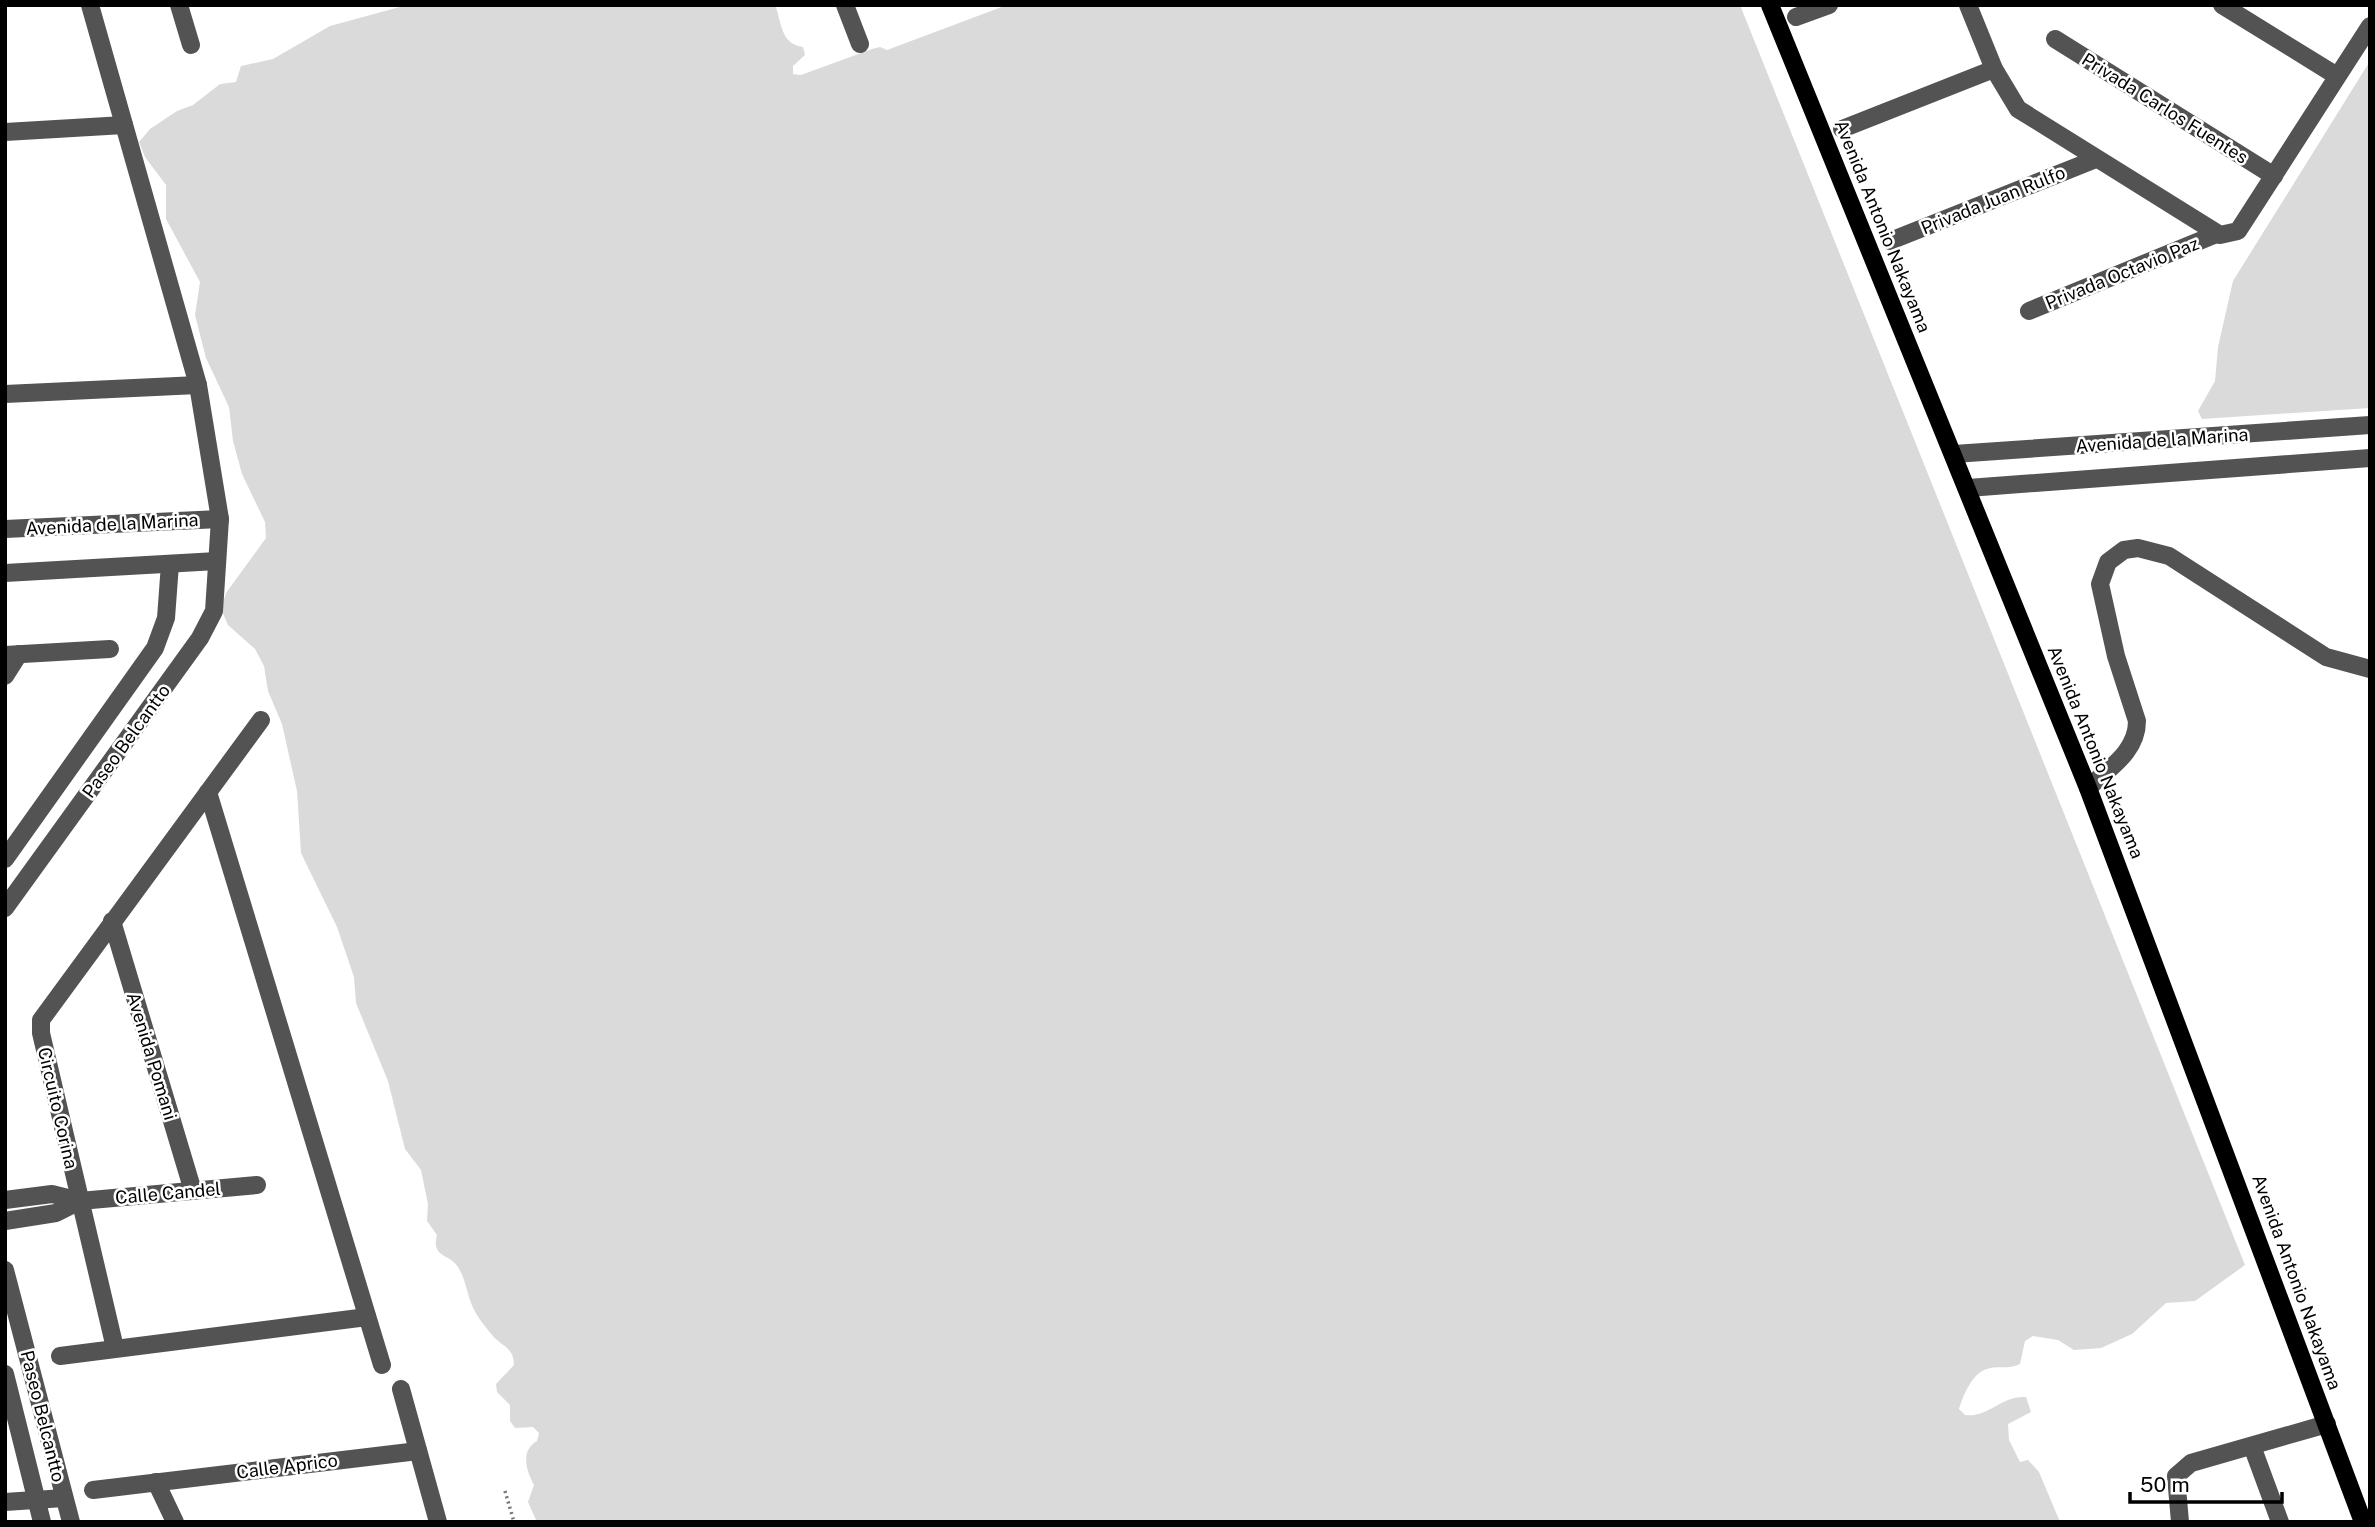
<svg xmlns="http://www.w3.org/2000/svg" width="2375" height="1527" font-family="'Public Sans',sans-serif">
	<rect width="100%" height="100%" fill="#fff"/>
	<g fill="#dadada">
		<path d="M407,5H775C782,22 780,44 803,47L805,55L793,66V74L801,75L872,49L880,47L887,50L1007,5H1740L2245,1265L2195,1301L2166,1303L2132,1334L2101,1348L2074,1350L2058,1340L2033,1336L2025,1341L2020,1364C2009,1370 1998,1365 1987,1369C1972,1373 1963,1396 1959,1409L1965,1415C1988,1418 2002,1395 2026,1397L2031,1412L2008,1424L2009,1440L2020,1462L2028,1460L2039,1472L2060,1522H537L528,1502L534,1485C526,1470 520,1451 537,1441L539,1433L533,1427L515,1428L510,1421V1405L497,1392L496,1384L514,1365C514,1348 503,1347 493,1336C485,1327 475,1314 471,1303C467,1292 465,1278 458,1267C449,1253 431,1258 437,1235L427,1221L428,1204L421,1170L405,1149L388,1081L356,1003L354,977L337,927L301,853L297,791L282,724L268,691L264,666L255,649L228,625L221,609L226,593L266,538L265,522L242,474L233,441L229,407L206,358L195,315L200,282L166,219V185L145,157L139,142L150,129L177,111L193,105L220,84L236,82L241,66L273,59L330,26Z"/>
		<polygon points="2370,61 2370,408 2202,419 2198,411 2215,381 2218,347 2233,281"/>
	</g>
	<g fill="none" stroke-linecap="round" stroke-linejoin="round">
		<polyline stroke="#757575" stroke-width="3.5" stroke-dasharray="2 3.5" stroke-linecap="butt" points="505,1491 514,1522"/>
		<g stroke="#535353" stroke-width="18">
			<polyline points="179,5 191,45"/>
			<polyline points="845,5 860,44"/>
			<polyline points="1968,5 1994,69 2018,109 2220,235 2238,231 2370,26"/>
			<polyline points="2222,5 2337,76"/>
			<polyline points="1796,17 1829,5"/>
			<polyline points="2055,39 2274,176"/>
			<polyline points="1842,129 1994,69"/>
			<polyline points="5,132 124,125"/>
			<polyline points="1890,241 2096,159"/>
			<polyline points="2029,311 2214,235"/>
			<polyline points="5,394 198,385"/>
			<polyline points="1954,454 2370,425"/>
			<polyline points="1968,488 2370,458"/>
			<polyline points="5,529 220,519"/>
			<polyline points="5,573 217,561"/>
			<polyline points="5,655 110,649"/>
			<polyline points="5,676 19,654"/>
			<path d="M2088,788C2109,768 2137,752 2137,721L2116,656L2100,584L2108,562L2124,550L2138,548L2169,556L2326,657L2370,669"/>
			<polyline points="208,792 382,1365"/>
			<polyline points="5,859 155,648 166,618 170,564"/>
			<polyline points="5,908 200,638 214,611 220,519 198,385 90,5"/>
			<polyline points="112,921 193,1191"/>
			<polyline points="5,1200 52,1194 80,1201 257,1185"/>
			<polyline points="5,1221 56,1213 80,1201"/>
			<polyline points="5,1270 71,1522"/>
			<polyline points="115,1348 41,1033 41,1020 261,720"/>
			<polyline points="60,1356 367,1317"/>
			<polyline points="5,1374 42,1522"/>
			<polyline points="401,1389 438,1522"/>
			<polyline points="2252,1446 2280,1522"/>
			<polyline points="156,1482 175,1522"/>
			<polyline points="93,1490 418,1451"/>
			<polyline points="5,1502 64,1498"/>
			<polyline points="2180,1522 2176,1476 2191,1463 2327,1424"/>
		</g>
		<polyline stroke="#000" stroke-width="18" points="1770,5 2088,788 2363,1522"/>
	</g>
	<g text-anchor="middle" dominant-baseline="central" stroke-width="5" stroke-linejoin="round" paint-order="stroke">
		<g font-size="18" fill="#000" stroke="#fff">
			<text transform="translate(2165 108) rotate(32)">Privada Carlos Fuentes</text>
			<text transform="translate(1993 200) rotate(-22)">Privada Juan Rulfo</text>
			<text transform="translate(1883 226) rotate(68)">Avenida Antonio Nakayama</text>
			<text transform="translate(2122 273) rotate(-22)">Privada Octavio Paz</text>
			<text transform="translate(2162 440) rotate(-4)">Avenida de la Marina</text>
			<text transform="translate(112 524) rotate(-3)">Avenida de la Marina</text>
			<text transform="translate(126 741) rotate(-54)">Paseo Belcantto</text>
			<text transform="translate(2096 752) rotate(68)">Avenida Antonio Nakayama</text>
			<text transform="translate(152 1056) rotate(73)">Avenida Pomani</text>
			<text transform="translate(58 1108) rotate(77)">Circuito Corina</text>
			<text transform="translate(168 1193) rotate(-5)">Calle Candel</text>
			<text transform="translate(2297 1282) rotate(70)">Avenida Antonio Nakayama</text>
			<text transform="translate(43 1416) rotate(76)">Paseo Belcantto</text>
			<text transform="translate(287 1466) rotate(-7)">Calle Aprico</text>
		</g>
	</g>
	<rect width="2375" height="1527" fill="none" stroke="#000000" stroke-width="14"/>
	<path d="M2130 1492v10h152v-10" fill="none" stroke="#000000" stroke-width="3.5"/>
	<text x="2140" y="1492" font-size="21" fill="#000000" stroke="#ffffff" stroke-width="5" paint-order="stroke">50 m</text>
</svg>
